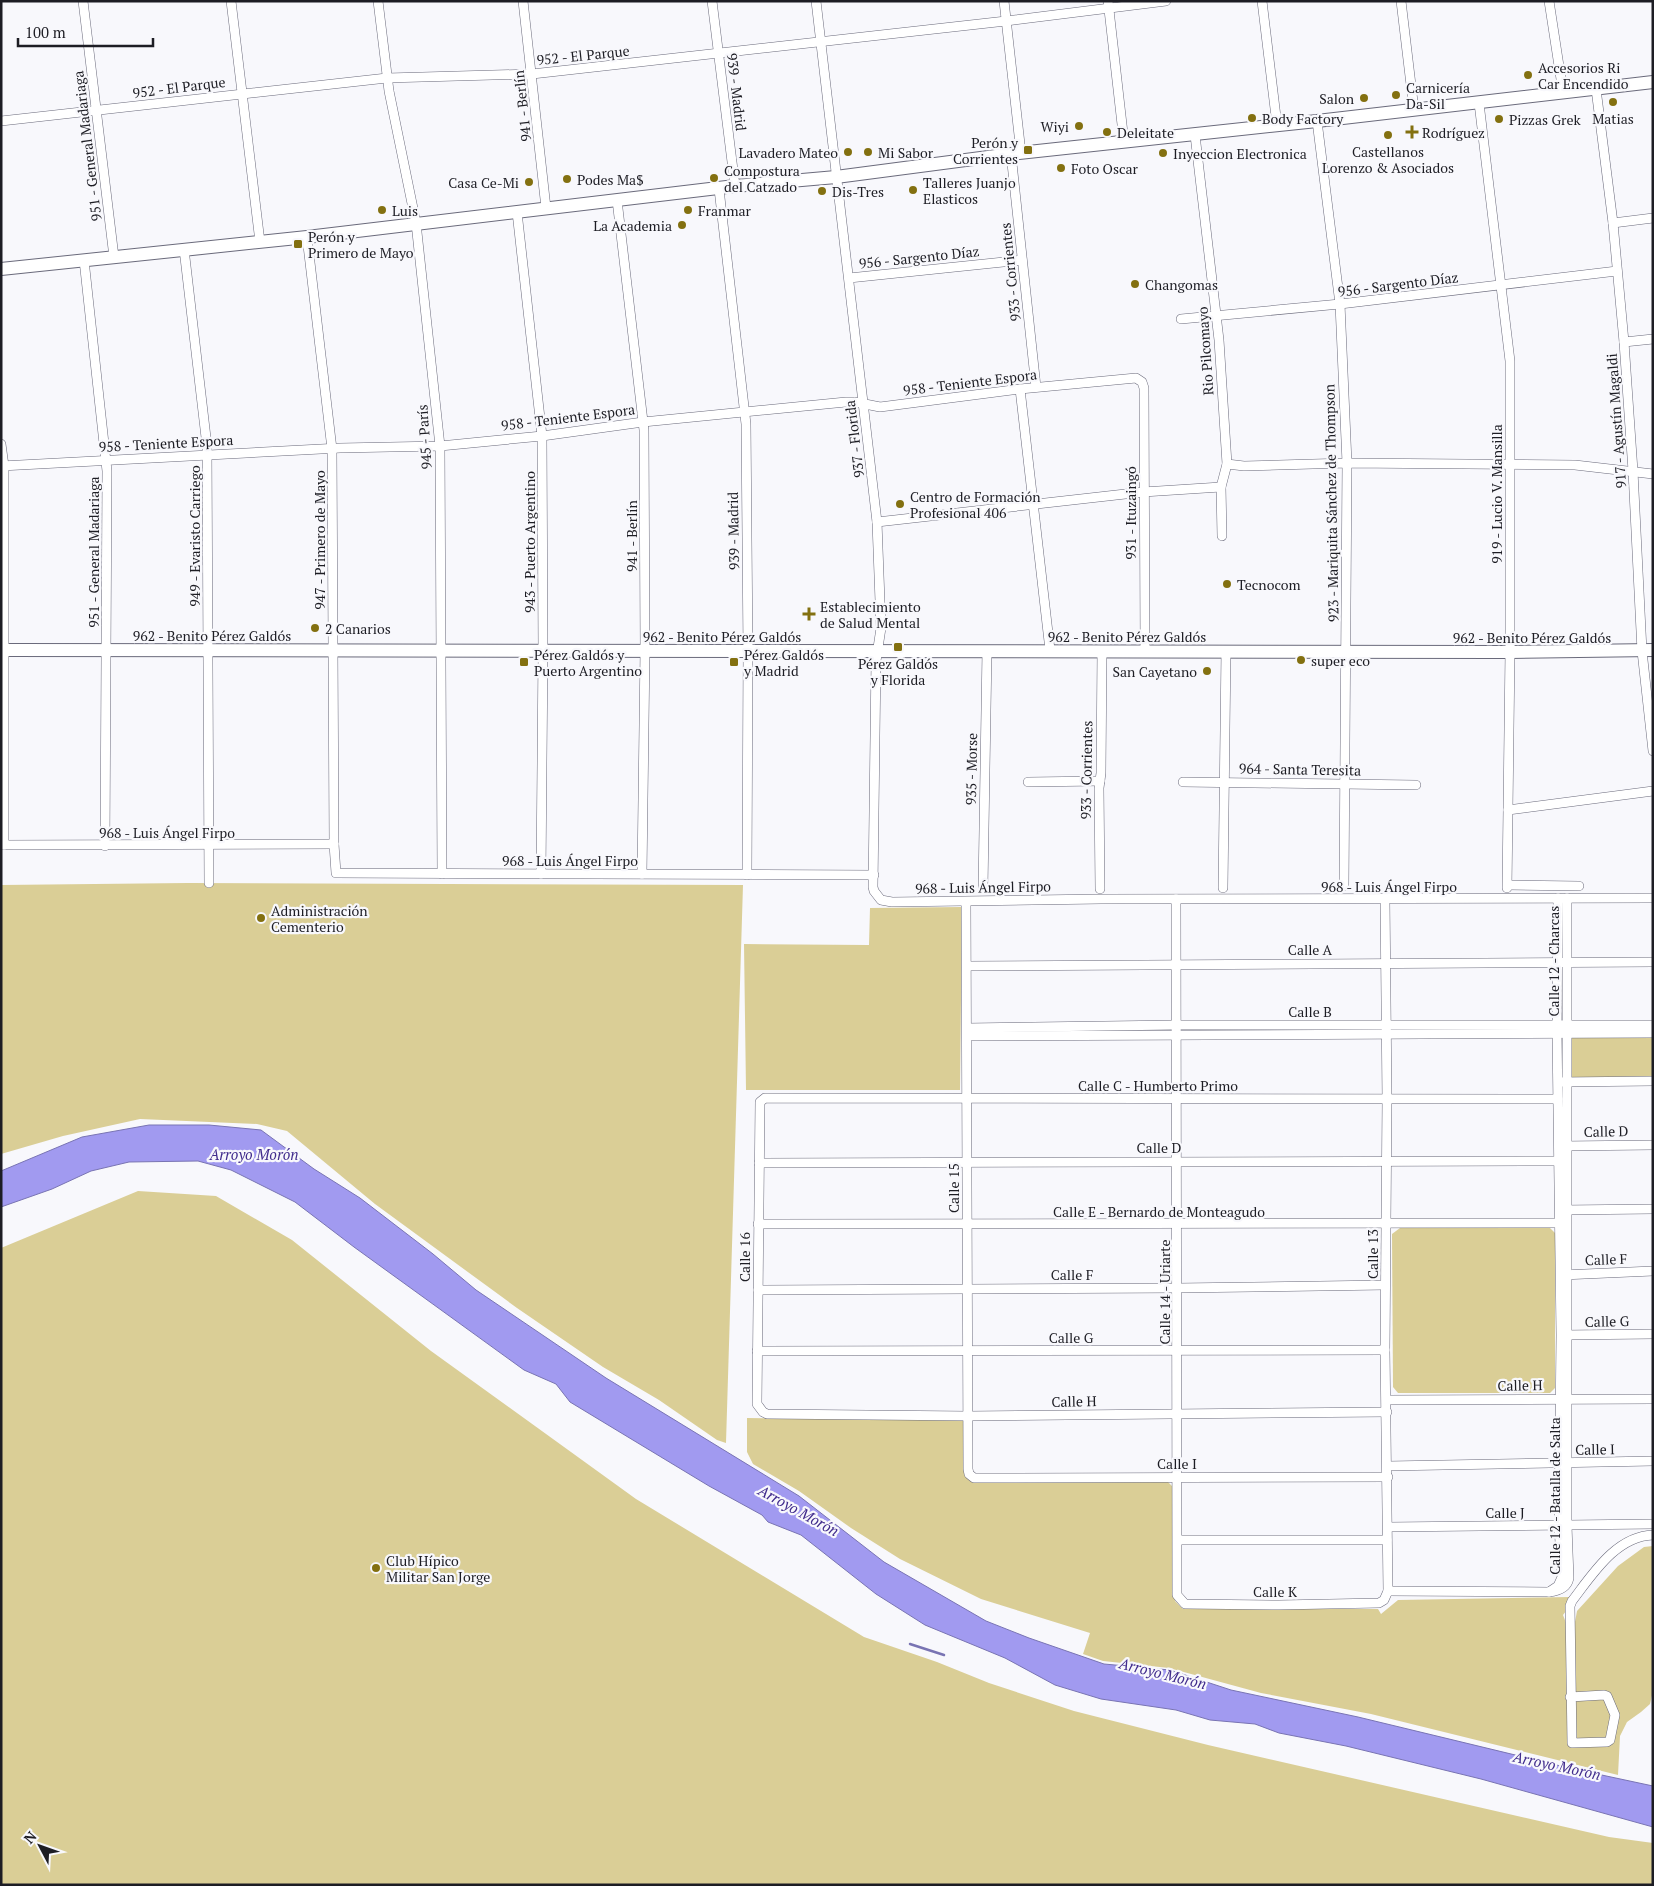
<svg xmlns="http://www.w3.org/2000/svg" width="1654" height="1886" font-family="'PT Serif',serif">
	<rect width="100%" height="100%" fill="#f8f8fc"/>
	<g fill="#dace96">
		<polygon points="188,883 743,885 726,1443 717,1440 659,1400 603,1367 517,1308 375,1204 287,1131 257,1124 140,1119 63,1136 1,1154 1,885"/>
		<polygon points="962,907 960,1090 746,1090 744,944 869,945 870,908"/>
		<polygon points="1566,1033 1653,1033 1653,1081 1566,1082"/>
		<polygon points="138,1191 216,1196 292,1240 431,1351 636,1499 864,1637 937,1662 989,1683 1074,1711 1208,1745 1609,1837 1653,1843 1653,1885 1,1885 1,1248"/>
		<polygon points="1400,1228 1550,1228 1555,1233 1555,1388 1550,1393 1398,1393 1393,1387 1392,1234"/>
		<polygon points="747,1418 964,1420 972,1481 1168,1482 1174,1488 1175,1601 1183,1609 1378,1609 1381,1614 1398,1600 1570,1597 1570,1606 1563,1615 1572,1638 1577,1611 1618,1566 1644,1547 1653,1546 1653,1691 1650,1704 1641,1712 1627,1722 1620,1736 1618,1775 1371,1714 1261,1693 1169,1668 1103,1661 1083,1654 1090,1633 981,1599 900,1559 851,1528 799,1491 753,1464 747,1452"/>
	</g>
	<polygon fill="#a19af0" stroke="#7974b3" points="149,1125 209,1125 261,1130 314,1169 360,1198 433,1254 476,1290 606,1378 799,1496 884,1562 986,1621 1029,1638 1104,1664 1170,1670 1231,1690 1358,1717 1569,1768 1653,1786 1653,1827 1481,1779 1346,1746 1279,1733 1255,1724 1210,1720 1176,1710 1101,1699 1055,1685 1005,1658 925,1625 876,1594 801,1535 768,1522 762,1515 709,1486 570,1402 556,1384 524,1370 354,1247 295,1202 231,1170 198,1161 129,1162 91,1171 52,1189 1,1207 1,1171 82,1137"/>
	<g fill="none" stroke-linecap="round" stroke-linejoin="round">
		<polyline stroke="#7974b3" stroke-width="2.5" points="910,1644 944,1655"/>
		<defs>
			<g id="street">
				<polyline points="83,1 114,257"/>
				<polyline points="231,1 260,242"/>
				<polyline points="378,1 389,91 416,223 440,446 442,874"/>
				<polyline points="523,1 546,208"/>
				<polyline points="712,1 735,186"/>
				<polyline points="816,1 877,522 881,628 876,661 873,887 874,891 881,900 892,902 1101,899 1653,898"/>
				<polyline points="1004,1 1021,153"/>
				<polyline points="1108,1 1124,142"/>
				<polyline points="1262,1 1277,125"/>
				<polyline points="1401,1 1414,110"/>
				<polyline points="1549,1 1563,92"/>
				<polyline points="1596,89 1613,223 1624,342 1633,471 1642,651 1653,751"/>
				<polyline points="1479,103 1510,361 1510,652 1507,888"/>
				<polyline points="1,121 387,78 532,74 1006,21 1166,1"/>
				<polyline points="1317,121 1340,304 1347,463 1344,886"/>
				<polyline points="1195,135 1219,340 1227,464 1221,487 1222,536"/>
				<polyline points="1011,154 1036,387"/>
				<polyline points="719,189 746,424 748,651 747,875"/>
				<polyline points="617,200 644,430 645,650 642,874"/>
				<polyline points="517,212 542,436 543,651 541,874"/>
				<polyline points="1613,223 1653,218"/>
				<polyline points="307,237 332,449 334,844 336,873 874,875"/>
				<polyline points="184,249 207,446 209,883"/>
				<polyline points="84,260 107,471 105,846"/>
				<polyline points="849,278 1022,260"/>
				<polyline points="1181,319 1340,304 1617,271"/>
				<polyline points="1624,342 1653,339"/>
				<polyline points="1020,389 1050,650"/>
				<polyline points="1,444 4,466 4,845"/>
				<polyline points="1227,464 1244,466 1347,463 1575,465 1653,474"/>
				<polyline points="1,466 340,448 440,446 542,436 643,422 846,402 855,402 880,407 1020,389 1136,378 1142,382 1144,388 1145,651"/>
				<polyline points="877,522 1143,492 1221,487"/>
				<polyline points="1028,782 1100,781"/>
				<polyline points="1183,782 1416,785"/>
				<polyline points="1508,810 1653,791"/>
				<polyline points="1,845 334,844"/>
				<polyline points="1508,885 1579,886"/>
				<polyline points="983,888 987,651"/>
				<polyline points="1223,888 1226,651"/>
				<polyline points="1100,889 1099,788 1101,773 1102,651"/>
				<path d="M1558,898L1557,1033L1561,1335L1559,1526L1562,1577L1558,1586L1549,1592C1558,1591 1567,1588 1569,1578L1567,1526V898"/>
				<polyline points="1176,899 1177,1595 1185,1604 1279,1605 1379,1603 1384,1600 1388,1591 1385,1350 1387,1099 1385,900"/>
				<polyline points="966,902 968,1469 969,1474 974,1478 1388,1477"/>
				<polyline points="967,966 1653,962"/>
				<polyline points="967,1028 1176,1025 1653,1025"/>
				<polyline points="967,1036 1653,1033"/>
				<polyline points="1561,1082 1653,1081"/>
				<polyline points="1562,1146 1653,1145"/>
				<polyline points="759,1163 1559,1161"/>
				<polyline points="1562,1210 1653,1209"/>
				<polyline points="758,1224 1560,1223"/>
				<polyline points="1562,1275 1653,1271"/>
				<polyline points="758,1290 1177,1288 1385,1285"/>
				<polyline points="1563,1335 1653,1334"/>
				<polyline points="757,1351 1385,1350"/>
				<polyline points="1387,1400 1653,1399"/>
				<polyline points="1387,1412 968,1416 767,1414 763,1412 757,1404 760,1102 765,1098 1558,1099"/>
				<polyline points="1388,1466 1653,1461"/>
				<polyline points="1388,1527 1653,1524"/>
				<polyline points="1178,1540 1387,1540"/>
				<polyline points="1388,1591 1549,1592"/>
				<path d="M1570,1697L1604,1695L1607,1696L1615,1715L1610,1740L1607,1742L1572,1743L1570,1606L1572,1601C1592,1575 1616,1536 1653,1535"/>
			</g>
			<g id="secondary">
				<polyline points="1,269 307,237 735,186 836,177 1019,153 1317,121 1653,82"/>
				<polyline points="1,650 1510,652 1653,650"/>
			</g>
		</defs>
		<use href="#street" stroke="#6a6a7b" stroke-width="10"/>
		<use href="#secondary" stroke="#6a6a7b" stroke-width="14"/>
		<use href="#street" stroke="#fff" stroke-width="9"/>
		<use href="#secondary" stroke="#fff" stroke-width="12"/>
	</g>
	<g fill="#837010" stroke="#f8f8fc" stroke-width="2">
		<circle cx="1528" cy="75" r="5"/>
		<circle cx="1396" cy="95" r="5"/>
		<circle cx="1364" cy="98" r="5"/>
		<circle cx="1613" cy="102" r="5"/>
		<circle cx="1252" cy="118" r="5"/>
		<circle cx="1499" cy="119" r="5"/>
		<circle cx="1079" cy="126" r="5"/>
		<circle cx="1107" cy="132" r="5"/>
		<path d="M1409.5 124.5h5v5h5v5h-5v5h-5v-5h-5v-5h5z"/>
		<circle cx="1388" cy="135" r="5"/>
		<rect x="1023" y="145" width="10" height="10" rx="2.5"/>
		<circle cx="848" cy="152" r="5"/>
		<circle cx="868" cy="152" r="5"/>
		<circle cx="1163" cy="153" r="5"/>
		<circle cx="1061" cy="168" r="5"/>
		<circle cx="714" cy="178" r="5"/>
		<circle cx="567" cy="179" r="5"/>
		<circle cx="529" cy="182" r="5"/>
		<circle cx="913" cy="190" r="5"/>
		<circle cx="822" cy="191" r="5"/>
		<circle cx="382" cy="210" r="5"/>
		<circle cx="688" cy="210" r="5"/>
		<circle cx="682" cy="225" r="5"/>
		<rect x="293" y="239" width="10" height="10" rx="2.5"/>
		<circle cx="1135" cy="284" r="5"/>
		<circle cx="900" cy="504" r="5"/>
		<circle cx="1227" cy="584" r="5"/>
		<path d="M806.5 606.5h5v5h5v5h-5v5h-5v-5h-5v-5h5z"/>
		<circle cx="315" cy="628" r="5"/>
		<rect x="893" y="642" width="10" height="10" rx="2.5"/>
		<circle cx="1301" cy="660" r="5"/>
		<rect x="519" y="657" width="10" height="10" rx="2.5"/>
		<rect x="729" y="657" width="10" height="10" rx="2.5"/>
		<circle cx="1207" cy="671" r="5"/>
		<circle cx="261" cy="918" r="5"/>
		<circle cx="376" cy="1568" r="5"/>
	</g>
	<g text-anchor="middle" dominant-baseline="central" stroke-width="4.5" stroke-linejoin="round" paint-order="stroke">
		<g font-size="14" fill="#1d1d24" stroke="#f8f8fc">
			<text transform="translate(583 55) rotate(-6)">952 - El Parque</text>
			<text transform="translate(179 87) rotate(-7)">952 - El Parque</text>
			<text transform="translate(737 92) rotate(83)">939 - Madrid</text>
			<text transform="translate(522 106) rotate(-96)">941 - Berlín</text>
			<text transform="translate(87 146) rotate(-97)">951 - General Madariaga</text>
			<text transform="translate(919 257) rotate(-6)">956 - Sargento Díaz</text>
			<text transform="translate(1010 272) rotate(-96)">933 - Corrientes</text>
			<text transform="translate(1398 284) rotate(-7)">956 - Sargento Díaz</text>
			<text transform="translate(1205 351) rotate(-94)">Rio Pilcomayo</text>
			<text transform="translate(970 382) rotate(-7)">958 - Teniente Espora</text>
			<text transform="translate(568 417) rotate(-7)">958 - Teniente Espora</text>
			<text transform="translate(1616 421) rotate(-94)">917 - Agustín Magaldi</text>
			<text transform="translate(424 437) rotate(-94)">945 - París</text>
			<text transform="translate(854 439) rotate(-97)">937 - Florida</text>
			<text transform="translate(166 443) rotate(-3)">958 - Teniente Espora</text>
			<text transform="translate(1496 494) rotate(-90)">919 - Lucio V. Mansilla</text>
			<text transform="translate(1331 503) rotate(-91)">923 - Mariquita Sánchez de Thompson</text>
			<text transform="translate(1130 513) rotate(-90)">931 - Ituzaingó</text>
			<text transform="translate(733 531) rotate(-91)">939 - Madrid</text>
			<text transform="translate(194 536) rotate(-90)">949 - Evaristo Carriego</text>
			<text transform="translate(631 536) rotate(-90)">941 - Berlín</text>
			<text transform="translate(319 540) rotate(-90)">947 - Primero de Mayo</text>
			<text transform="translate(529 542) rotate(-90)">943 - Puerto Argentino</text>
			<text transform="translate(93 552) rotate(-90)">951 - General Madariaga</text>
			<text x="212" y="635">962 - Benito Pérez Galdós</text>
			<text x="722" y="636">962 - Benito Pérez Galdós</text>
			<text x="1127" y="636">962 - Benito Pérez Galdós</text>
			<text x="1532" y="637">962 - Benito Pérez Galdós</text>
			<text transform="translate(971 769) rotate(-89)">935 - Morse</text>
			<text transform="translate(1300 769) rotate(1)">964 - Santa Teresita</text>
			<text transform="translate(1086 770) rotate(-89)">933 - Corrientes</text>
			<text x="167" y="832">968 - Luis Ángel Firpo</text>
			<text x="570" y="860">968 - Luis Ángel Firpo</text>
			<text x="1389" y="886">968 - Luis Ángel Firpo</text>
			<text transform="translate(983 887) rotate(-1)">968 - Luis Ángel Firpo</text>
			<text x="1310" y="949">Calle A</text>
			<text transform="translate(1553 961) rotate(-90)">Calle 12 - Charcas</text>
			<text x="1310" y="1011">Calle B</text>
			<text x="1158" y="1085">Calle C - Humberto Primo</text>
			<text transform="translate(1606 1131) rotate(-1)">Calle D</text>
			<text x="1159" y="1147">Calle D</text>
			<text transform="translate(953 1188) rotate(-90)">Calle 15</text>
			<text x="1159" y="1211">Calle E - Bernardo de Monteagudo</text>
			<text transform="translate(1372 1254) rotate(-90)">Calle 13</text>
			<text transform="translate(744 1257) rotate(-90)">Calle 16</text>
			<text transform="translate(1606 1259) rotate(-2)">Calle F</text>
			<text x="1072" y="1274">Calle F</text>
			<text transform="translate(1164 1292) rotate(-90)">Calle 14 - Uriarte</text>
			<text transform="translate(1607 1321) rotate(-1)">Calle G</text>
			<text x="1071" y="1337">Calle G</text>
			<text transform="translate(1520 1385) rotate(-1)">Calle H</text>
			<text transform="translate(1074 1401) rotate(-1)">Calle H</text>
			<text transform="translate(1595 1449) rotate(-1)">Calle I</text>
			<text x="1177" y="1463">Calle I</text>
			<text transform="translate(1554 1496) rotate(-90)">Calle 12 - Batalla de Salta</text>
			<text x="1505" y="1512">Calle J</text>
			<text x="1275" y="1591">Calle K</text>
		</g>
		<g font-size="14" fill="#1d1d24" stroke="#f8f8fc" text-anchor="start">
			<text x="1538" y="67">Accesorios Ri<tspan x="1538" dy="16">Car Encendido</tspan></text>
			<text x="1406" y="87">Carnicería<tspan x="1406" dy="16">Da-Sil</tspan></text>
			<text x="1354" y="98" text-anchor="end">Salon</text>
			<text x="1262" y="118">Body Factory</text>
			<text x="1613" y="118" text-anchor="middle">Matias</text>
			<text x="1509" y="119">Pizzas Grek</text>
			<text x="1069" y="126" text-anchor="end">Wiyi</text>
			<text x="1117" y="132">Deleitate</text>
			<text x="1422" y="132">Rodríguez</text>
			<text x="1018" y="142" text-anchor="end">Perón y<tspan x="1018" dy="16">Corrientes</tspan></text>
			<text x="1388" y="151" text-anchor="middle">Castellanos<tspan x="1388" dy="16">Lorenzo &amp; Asociados</tspan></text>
			<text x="838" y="152" text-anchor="end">Lavadero Mateo</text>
			<text x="878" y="152">Mi Sabor</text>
			<text x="1173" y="153">Inyeccion Electronica</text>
			<text x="1071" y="168">Foto Oscar</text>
			<text x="724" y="170">Compostura<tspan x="724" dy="16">del Catzado</tspan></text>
			<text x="577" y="179">Podes Ma$</text>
			<text x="519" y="182" text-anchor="end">Casa Ce-Mi</text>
			<text x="923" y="182">Talleres Juanjo<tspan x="923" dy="16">Elasticos</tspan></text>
			<text x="832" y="191">Dis-Tres</text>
			<text x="392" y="210">Luis</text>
			<text x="698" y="210">Franmar</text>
			<text x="672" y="225" text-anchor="end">La Academia</text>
			<text x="308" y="236">Perón y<tspan x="308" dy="16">Primero de Mayo</tspan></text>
			<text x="1145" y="284">Changomas</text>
			<text x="910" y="496">Centro de Formación<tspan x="910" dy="16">Profesional 406</tspan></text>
			<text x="1237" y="584">Tecnocom</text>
			<text x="820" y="606">Establecimiento<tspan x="820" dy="16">de Salud Mental</tspan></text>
			<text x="325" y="628">2 Canarios</text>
			<text x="534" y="654">Pérez Galdós y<tspan x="534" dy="16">Puerto Argentino</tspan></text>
			<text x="744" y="654">Pérez Galdós<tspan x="744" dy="16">y Madrid</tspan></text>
			<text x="1311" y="660">super eco</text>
			<text x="898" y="663" text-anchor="middle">Pérez Galdós<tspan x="898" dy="16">y Florida</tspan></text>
			<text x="1197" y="671" text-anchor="end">San Cayetano</text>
			<text x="271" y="910">Administración<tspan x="271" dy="16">Cementerio</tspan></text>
			<text x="386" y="1560">Club Hípico<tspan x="386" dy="16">Militar San Jorge</tspan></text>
		</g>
		<g font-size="15" font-style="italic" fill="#412c8d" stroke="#f8f8fc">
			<text x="254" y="1154">Arroyo Morón</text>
			<text transform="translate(799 1510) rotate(29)">Arroyo Morón</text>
			<text transform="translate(1163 1673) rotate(14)">Arroyo Morón</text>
			<text transform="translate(1557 1765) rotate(12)">Arroyo Morón</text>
		</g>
	</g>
	<rect width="1654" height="1886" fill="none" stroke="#1d1d24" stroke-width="5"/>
	<g transform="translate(40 1846) rotate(311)" stroke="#f8f8fc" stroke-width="4" paint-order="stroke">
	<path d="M0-4L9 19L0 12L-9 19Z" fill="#1d1d24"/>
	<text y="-8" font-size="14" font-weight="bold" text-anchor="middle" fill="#1d1d24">N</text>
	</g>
	<path d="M18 38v8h135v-8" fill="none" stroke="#1d1d24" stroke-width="2.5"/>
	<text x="25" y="38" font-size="15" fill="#1d1d24" stroke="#f8f8fc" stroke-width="4" paint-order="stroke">100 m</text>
</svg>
